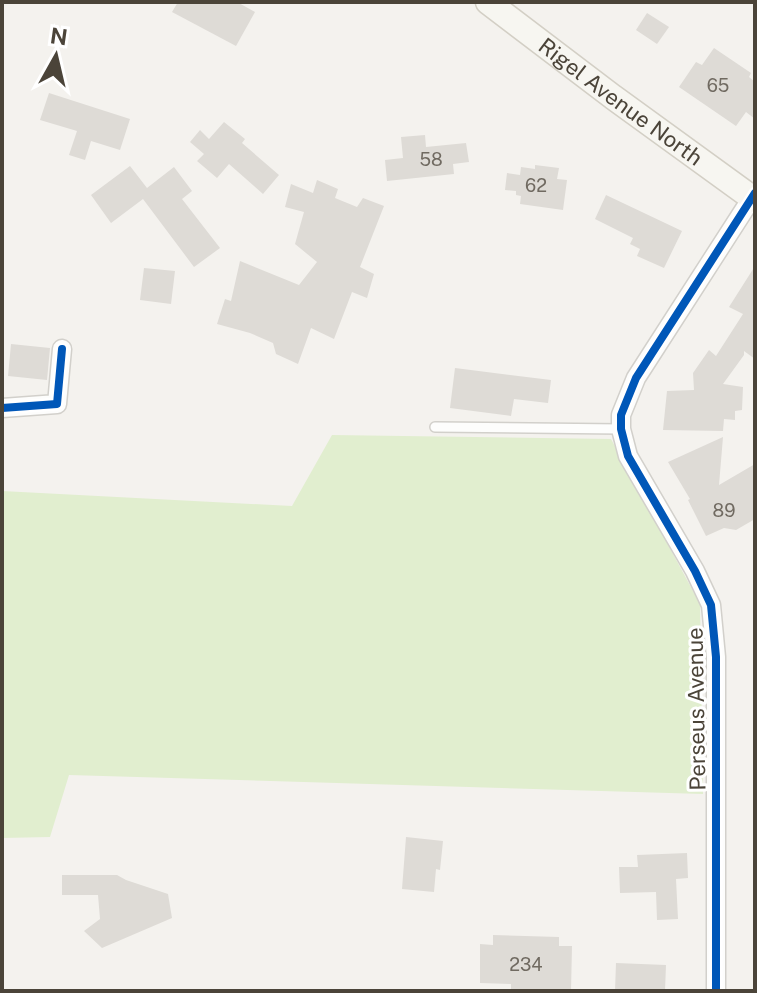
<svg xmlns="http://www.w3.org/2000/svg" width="757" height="993" font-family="'Public Sans',sans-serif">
	<rect width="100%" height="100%" fill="#f4f2ee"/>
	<polygon fill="#e1eecf" points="332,435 611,439 700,604 703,794 69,775 50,837 2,838 2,491 292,506"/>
	<g fill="#dedbd6">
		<polygon points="178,2 237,2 255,12 236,46 172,12"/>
		<polygon points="647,13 669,27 657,44 636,30"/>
		<polygon points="714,48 751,73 749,77 755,82 755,119 746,112 736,126 679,87 696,62 702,65"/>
		<polygon points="49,93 130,119 120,150 91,141 85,160 69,155 77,131 40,120"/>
		<polygon points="224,122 245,139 242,143 279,175 263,194 229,164 217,178 197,161 204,154 190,142 200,130 209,139"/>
		<polygon points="425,135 426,147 466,143 469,162 453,164 454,174 387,181 385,160 403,158 401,137"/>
		<polygon points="535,165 559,168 557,179 567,180 563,210 520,204 521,196 516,195 516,191 505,190 507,173 520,175 521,167 535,169"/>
		<polygon points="130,166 147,188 174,167 192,191 182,199 220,248 194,267 143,199 111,223 91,195"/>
		<polygon points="317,180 338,189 335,198 357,207 363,198 384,206 360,267 374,274 367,298 352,292 334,339 311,328 298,364 276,354 273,343 250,333 217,324 225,299 231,301 240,261 299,285 317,262 295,244 304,212 285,207 291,184 313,193"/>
		<polygon points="606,195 682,231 664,268 637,256 640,249 630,244 633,238 595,219"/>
		<polygon points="755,266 755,359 744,351 744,355 723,384 743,387 742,410 735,411 735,420 724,419 723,431 663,430 667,391 694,390 693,373 709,350 716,356 743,314 729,307"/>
		<polygon points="144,268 175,271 171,304 140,300"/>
		<polygon points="11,344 50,348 47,380 8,376"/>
		<polygon points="455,368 551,380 548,403 514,399 511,416 450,408"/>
		<polygon points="723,437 719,485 755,464 755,519 736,530 724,528 706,536 688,500 690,499 668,462"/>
		<polygon points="406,837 443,841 440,870 436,869 434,892 402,889"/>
		<polygon points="687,853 688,878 676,879 678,919 657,920 656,892 620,893 619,867 638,867 637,855"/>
		<polygon points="62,875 117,875 126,880 168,894 172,918 102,948 84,931 100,919 98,895 62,895"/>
		<polygon points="493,935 559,937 559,946 572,946 571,991 511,991 511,984 480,983 480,944 493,945"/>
		<polygon points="616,963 666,965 665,991 615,991"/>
	</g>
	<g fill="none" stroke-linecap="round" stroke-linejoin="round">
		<defs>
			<polyline id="lane" points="435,427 621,429"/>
			<g id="street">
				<polyline points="2,408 57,404 62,349"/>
				<polyline points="716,991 716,657 711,605 695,571 628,456 621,429 621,415 636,378 755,193"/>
			</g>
			<g id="secondary">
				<path id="s1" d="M488,2L613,97L755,200"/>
			</g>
		</defs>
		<use href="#lane" stroke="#d2d0cb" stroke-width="12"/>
		<use href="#street" stroke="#d2d0cb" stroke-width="21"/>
		<use href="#secondary" stroke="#d3cfc5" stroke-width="27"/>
		<use href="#lane" stroke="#fdfdfc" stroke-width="9"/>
		<use href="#street" stroke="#fdfdfc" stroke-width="18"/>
		<use href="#secondary" stroke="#f7f6f1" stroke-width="24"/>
		<defs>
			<g id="cycleway">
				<polyline points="2,408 57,404 62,349"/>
				<polyline points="716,991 716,657 711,605 695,571 628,456 621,429 621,415 636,378 755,193"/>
			</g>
		</defs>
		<use href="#cycleway" stroke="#fff" stroke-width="13"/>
		<use href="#cycleway" stroke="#0057b8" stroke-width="8"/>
	</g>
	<g text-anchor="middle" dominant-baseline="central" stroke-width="6" stroke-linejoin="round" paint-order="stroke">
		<g font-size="18" fill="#706a61">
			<text x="718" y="85">65</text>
			<text x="431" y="159">58</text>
			<text x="536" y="185">62</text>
			<text x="724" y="510">89</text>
			<text x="526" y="964">234</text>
		</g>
		<g font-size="22" fill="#4b4439" stroke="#fff">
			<text stroke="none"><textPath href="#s1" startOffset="166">Rigel Avenue North</textPath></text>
			<text transform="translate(696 709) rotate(-91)">Perseus Avenue</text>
		</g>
	</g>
	<rect width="757" height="993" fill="none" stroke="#4b4439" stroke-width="8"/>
	<g transform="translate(56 56) rotate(8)" stroke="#ffffff" stroke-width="6" paint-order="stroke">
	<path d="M0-6L14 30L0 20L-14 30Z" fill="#4b4439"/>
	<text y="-12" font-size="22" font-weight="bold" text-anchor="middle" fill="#4b4439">N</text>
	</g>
</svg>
